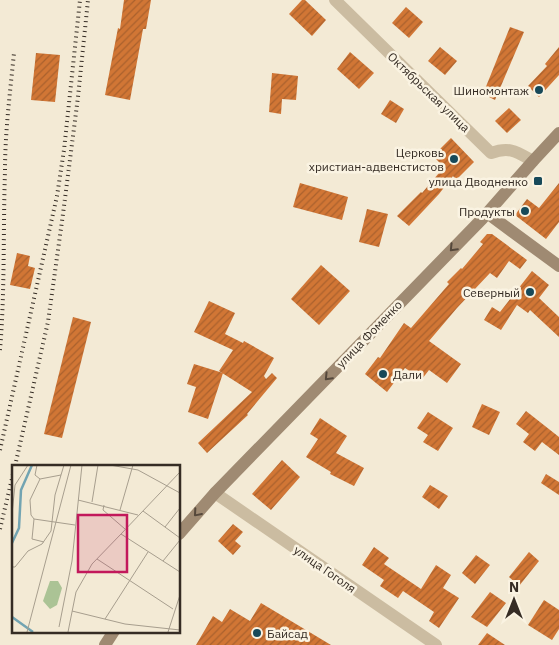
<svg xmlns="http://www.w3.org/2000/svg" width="559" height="645" font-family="'IBM Plex Sans',sans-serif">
	<defs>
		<pattern id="building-hatch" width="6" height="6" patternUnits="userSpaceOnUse" patternTransform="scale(1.25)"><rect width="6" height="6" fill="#d17635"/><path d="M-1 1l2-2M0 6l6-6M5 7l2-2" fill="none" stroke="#aa612d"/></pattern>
	</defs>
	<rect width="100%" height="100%" fill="#f3ead5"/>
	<g fill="url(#building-hatch)">
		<polygon points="124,0 151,0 146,29 143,29 130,100 105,95 118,28 120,29"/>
		<polygon points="302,0 305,0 326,20 312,36 289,14"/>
		<polygon points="406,7 423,22 409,38 392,23"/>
		<polygon points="510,27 524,32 495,100 483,94"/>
		<polygon points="440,47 457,61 445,75 428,61"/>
		<polygon points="559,47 559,75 539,97 528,86 547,66 545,64"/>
		<polygon points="350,52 374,73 359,89 337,69"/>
		<polygon points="36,53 60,55 55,102 31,100"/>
		<polygon points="272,73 298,76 296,100 282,99 281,114 269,112"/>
		<polygon points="390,100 404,109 396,123 381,114"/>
		<polygon points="509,108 521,120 507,133 495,121"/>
		<polygon points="451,138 474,162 456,180 453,176 439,194 409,226 397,216 421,192 422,193 444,167 433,156"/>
		<polygon points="300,183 348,197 342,220 293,207"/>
		<polygon points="559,183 559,222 546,239 515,215 527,199 539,208"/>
		<polygon points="367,209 388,214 379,247 359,242"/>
		<polygon points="487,234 492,234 527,260 520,269 509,261 497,278 490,273 457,308 429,341 461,364 447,383 429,370 422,379 405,368 387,392 365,374 378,357 380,358 404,323 411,328 449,284 447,282 461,268 462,269 483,244 480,242"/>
		<polygon points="17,253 30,256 28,266 35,268 30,289 10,285"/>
		<polygon points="321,265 350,291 319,325 291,299"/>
		<polygon points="532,271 549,285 539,298 559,317 559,337 530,310 528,313 517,305 501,330 484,320 492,307 500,312"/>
		<polygon points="209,301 235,313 225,334 243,343 244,341 274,358 264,376 266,379 272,373 277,378 247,414 248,415 207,453 198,443 252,392 219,371 233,350 194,332"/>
		<polygon points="73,317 91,322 62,438 44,434"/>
		<polygon points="194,364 223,373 208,419 188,412 196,387 187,384"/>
		<polygon points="482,404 500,412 489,435 472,427"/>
		<polygon points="526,411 559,437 559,455 542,442 535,451 523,442 529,434 516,424"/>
		<polygon points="428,412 453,428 438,451 423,442 428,435 417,428"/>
		<polygon points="320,418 347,436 336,453 364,468 354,486 330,474 331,472 306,457 318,439 310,434"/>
		<polygon points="282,460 300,477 271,510 252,494"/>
		<polygon points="546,474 559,482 559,495 541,483"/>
		<polygon points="430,485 448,496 439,509 422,497"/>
		<polygon points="233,524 243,532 235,541 241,546 233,555 218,541"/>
		<polygon points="374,547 389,558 384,564 421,589 436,565 451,575 443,588 459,598 439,628 429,621 434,612 403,591 398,598 380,586 384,580 362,565"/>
		<polygon points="529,552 539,561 519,586 509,577"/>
		<polygon points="476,555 490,565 475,584 462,573"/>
		<polygon points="490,592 506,603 487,627 471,617"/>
		<polygon points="544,600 559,610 559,629 552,640 528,625"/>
		<polygon points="261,603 331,645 196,645 213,616 222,622 230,609 250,621"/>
		<polygon points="487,633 505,645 478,645"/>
	</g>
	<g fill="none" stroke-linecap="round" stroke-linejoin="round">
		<g stroke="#cbbca1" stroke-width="12">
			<path d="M335,0L491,153C510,146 517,152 533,161"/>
			<polyline points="215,493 436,645"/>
		</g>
		<g stroke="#9f8a72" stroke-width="12">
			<polyline points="487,213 559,266"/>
			<polyline points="179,534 215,493 482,219 533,161 559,133"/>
			<polyline points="105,645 114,631"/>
		</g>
		<g stroke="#352c24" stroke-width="4" stroke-dasharray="1 4" stroke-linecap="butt">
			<path d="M0,350C5,291 3,231 5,171C5,132 10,93 14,53"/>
			<polyline points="0,450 57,196 64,150 80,0"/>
			<polyline points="15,466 48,322 63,214 78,97 88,0"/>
			<polyline points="0,529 14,470"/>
		</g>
	</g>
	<defs><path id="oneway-chevron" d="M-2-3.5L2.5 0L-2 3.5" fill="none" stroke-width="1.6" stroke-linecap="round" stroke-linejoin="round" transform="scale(1.25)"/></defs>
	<g stroke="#55483b">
		<use href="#oneway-chevron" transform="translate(453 248) rotate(134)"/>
		<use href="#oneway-chevron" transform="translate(328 377) rotate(134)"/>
		<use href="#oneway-chevron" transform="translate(197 513) rotate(131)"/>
	</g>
	<g fill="#174959" stroke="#faf3e2" stroke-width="2">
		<circle cx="539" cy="90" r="5"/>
		<circle cx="454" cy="159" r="5"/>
		<rect x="533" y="176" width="10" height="10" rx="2.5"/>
		<circle cx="525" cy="211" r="5"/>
		<circle cx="530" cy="292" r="5"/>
		<circle cx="383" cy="374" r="5"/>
		<circle cx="257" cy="633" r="5"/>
	</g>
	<g text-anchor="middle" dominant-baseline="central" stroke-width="5" stroke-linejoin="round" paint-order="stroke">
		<g font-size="12" fill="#352c24" stroke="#faf3e2" text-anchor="end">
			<text x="529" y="90">Шиномонтаж</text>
			<text x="444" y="152">Церковь<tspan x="444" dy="14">христиан-адвенстистов</tspan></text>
			<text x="528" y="181">улица Дводненко</text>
			<text x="515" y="211">Продукты</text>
			<text x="520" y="292">Северный</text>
			<text x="393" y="374" text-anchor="start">Дали</text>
			<text x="267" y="633" text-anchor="start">Байсад</text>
		</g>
		<g font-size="12" fill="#352c24" stroke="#faf3e2">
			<text transform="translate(429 92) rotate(44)">Октябрьская улица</text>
			<text transform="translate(369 334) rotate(-46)">улица Фоменко</text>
			<text transform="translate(325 569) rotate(35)">улица Гоголя</text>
		</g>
	</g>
	<g transform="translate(12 465)">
		<rect width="168" height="168" fill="#f3ead5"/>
		<path d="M38,116H46L50,123L45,140L38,144L31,136Z" fill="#abc395"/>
		<path fill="none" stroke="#72a4b2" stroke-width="2.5" d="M0,78L7,63L9,25L20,0M0,152L21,167"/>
		<path fill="none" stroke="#a79e8e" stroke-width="1" d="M25,0L23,10L28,14M98,0L126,5L168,28M168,7L109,69L168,107M49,10L28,14L18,35L19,50L22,54L63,60M66,35L126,50M80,37L86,0M92,40L91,45L113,64M108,45L121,0M131,46L168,73M0,49L3,20L16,0M22,54L20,74L32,77M153,62L168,43M85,94L161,144M151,96L168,75M0,102H3L16,86L30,79L39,66L43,30L52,0M60,146L113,159L168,165M93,154L136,87M47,162L60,96L70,0M15,167L59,0M56,167L64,127L80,99L109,69M156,167L168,130"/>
		<path fill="#c2185b" fill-opacity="0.15" stroke="#c2185b" stroke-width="2.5" d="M66,50H115V107H66Z"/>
		<rect width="168" height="168" fill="none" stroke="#352c24" stroke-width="2.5"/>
	</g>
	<g transform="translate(514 600)" stroke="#faf3e2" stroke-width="4" paint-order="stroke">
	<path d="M0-4L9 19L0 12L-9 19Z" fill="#352c24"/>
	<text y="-8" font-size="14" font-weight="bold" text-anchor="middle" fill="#352c24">N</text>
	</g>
</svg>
